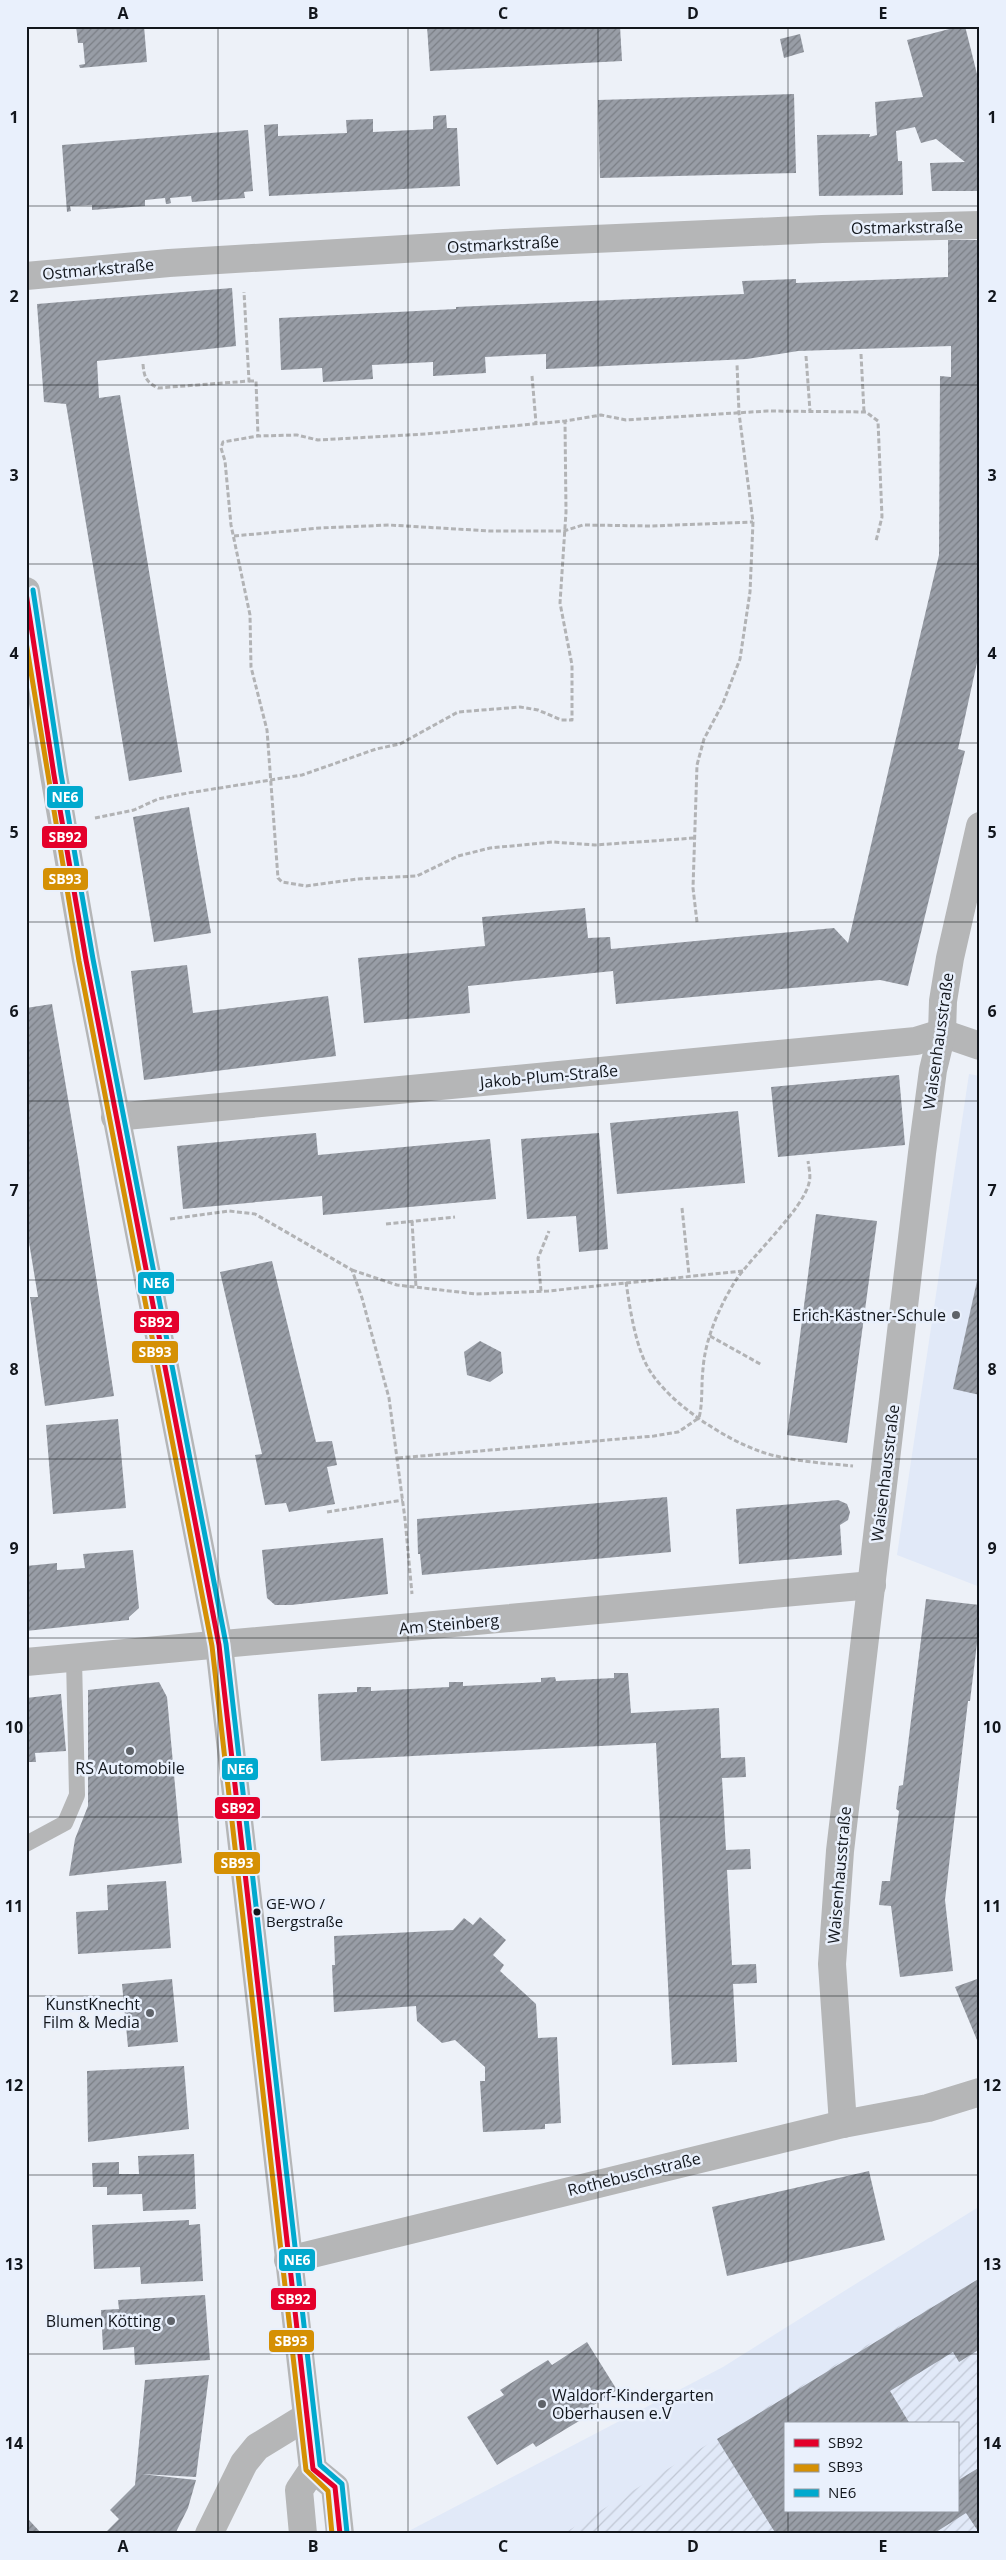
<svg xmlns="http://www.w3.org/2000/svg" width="1006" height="2560" font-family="'Open Sans',sans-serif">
	<defs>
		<pattern id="industrial-furrows" width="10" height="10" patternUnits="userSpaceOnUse" patternTransform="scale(1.25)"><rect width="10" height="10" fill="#e1e9f8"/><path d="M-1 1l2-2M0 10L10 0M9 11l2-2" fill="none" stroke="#c0c7d4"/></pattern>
		<pattern id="building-hatch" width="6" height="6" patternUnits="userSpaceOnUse" patternTransform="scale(1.25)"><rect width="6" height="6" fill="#989da6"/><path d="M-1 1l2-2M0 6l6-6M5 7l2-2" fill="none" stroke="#7b7f86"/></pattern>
	</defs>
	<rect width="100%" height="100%" fill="#edf1f8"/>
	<g fill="#e1e9f8" fill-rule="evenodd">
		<polygon points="969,1074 980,1076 980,1587 897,1555"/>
		<path d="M980,2206V2534H403L723,2367ZM785,2424H957V2511H785Z"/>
	</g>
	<path fill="url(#industrial-furrows)" fill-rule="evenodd" d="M980,2278V2534H563L864,2347ZM785,2424H957V2511H785Z"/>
	<g fill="url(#building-hatch)">
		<polygon points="76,26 144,26 147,62 80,68 79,65 85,64 83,43 78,43"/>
		<polygon points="427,26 620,26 622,61 430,71"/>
		<polygon points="961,26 965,26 980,86 980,191 932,191 930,163 965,162 936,139 921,143 915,127 896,131 898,161 902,161 903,195 819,196 817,135 870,134 869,137 877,135 875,102 923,97 907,40"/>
		<polygon points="800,34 804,52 784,58 780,39"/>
		<polygon points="794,94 796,173 600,178 598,100"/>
		<polygon points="446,115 447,128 457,128 460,186 269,196 264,125 278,124 278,136 347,133 346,120 373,119 373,132 433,129 433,116"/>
		<polygon points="248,130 253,191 244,192 245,198 192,202 191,196 170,198 171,203 168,204 166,204 165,198 145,200 145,206 92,210 92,205 70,206 71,211 67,212 62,145"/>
		<polygon points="948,240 980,240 980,649 958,749 965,751 908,986 880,980 616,1004 613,971 468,986 470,1013 364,1023 358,958 485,946 482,917 585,908 588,938 610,937 611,949 834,928 848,943 939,555 940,376 951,377 951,346 798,351 747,359 546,369 546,354 485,357 486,373 433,376 433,362 372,365 373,379 323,382 322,368 281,370 279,318 456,309 456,307 744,294 742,281 796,279 796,283 948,277"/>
		<polygon points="232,288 236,346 97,361 99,398 120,395 182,772 129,781 66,404 44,402 37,304"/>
		<polygon points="189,807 211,933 154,942 133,817"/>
		<polygon points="187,965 193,1013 328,996 336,1056 144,1080 131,971"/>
		<polygon points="52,1004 78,1158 114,1396 45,1406 30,1297 38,1297 26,1224 26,1008"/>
		<polygon points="899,1075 905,1145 778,1157 771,1087"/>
		<polygon points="738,1111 745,1183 617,1194 610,1123"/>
		<polygon points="316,1133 318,1155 490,1139 496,1199 323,1215 322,1196 183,1209 177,1146"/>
		<polygon points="599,1133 608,1249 579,1252 576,1216 527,1219 521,1139"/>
		<polygon points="816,1214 877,1221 847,1443 787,1435"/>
		<polygon points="272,1261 316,1442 332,1441 337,1465 327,1467 335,1504 289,1512 286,1503 265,1505 255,1455 262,1454 220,1272"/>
		<polygon points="979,1272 980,1272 980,1395 953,1389"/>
		<polygon points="480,1341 501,1352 503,1373 490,1382 467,1375 464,1352"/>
		<polygon points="118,1419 126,1508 53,1514 46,1425"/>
		<polygon points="667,1497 671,1552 422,1575 420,1554 418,1554 417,1519"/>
		<polygon points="838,1500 847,1504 850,1512 848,1520 840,1525 842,1555 739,1564 736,1509"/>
		<polygon points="383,1538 388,1594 291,1605 275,1605 267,1598 262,1550"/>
		<polygon points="133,1550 139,1608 129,1617 129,1620 26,1631 26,1566 57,1563 57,1570 85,1568 83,1554"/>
		<polygon points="926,1599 980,1605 977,1627 979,1627 970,1701 968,1701 945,1900 953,1971 900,1977 891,1906 879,1905 882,1881 890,1881 899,1811 896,1809 899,1786 903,1785"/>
		<polygon points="614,1673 628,1673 631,1713 719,1708 721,1758 745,1757 746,1777 722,1778 726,1850 750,1849 751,1869 727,1870 732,1965 756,1964 757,1983 733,1984 737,2062 672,2065 656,1743 321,1761 318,1694 357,1692 357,1687 371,1687 371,1691 449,1687 449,1682 463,1682 463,1686 541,1682 541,1678 555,1677 556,1681 614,1678"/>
		<polygon points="159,1682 167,1697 182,1863 69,1876 75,1839 88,1806 88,1690"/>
		<polygon points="61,1694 66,1751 35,1753 36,1762 26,1762 26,1698"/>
		<polygon points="166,1881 171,1948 78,1954 76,1912 108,1910 107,1885"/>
		<polygon points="480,1917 506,1940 493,1955 504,1965 500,1971 536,2004 538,2038 557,2037 561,2123 545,2124 545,2129 483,2132 480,2081 485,2081 485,2067 455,2040 442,2043 417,2021 416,2006 334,2012 332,1965 335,1965 334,1936 453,1930 464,1918 473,1925"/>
		<polygon points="980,1978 980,2039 977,2040 955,1987"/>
		<polygon points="172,1979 178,2042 128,2047 122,1984"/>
		<polygon points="184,2066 189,2129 88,2142 87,2071"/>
		<polygon points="194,2154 196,2209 143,2211 142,2194 107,2195 107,2187 93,2187 92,2163 119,2162 119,2174 139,2174 138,2156"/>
		<polygon points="869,2171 885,2240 727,2276 712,2207"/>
		<polygon points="189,2220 189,2225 200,2224 203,2281 141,2284 140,2267 94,2269 92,2225"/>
		<polygon points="980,2278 980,2349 959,2362 953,2352 890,2391 910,2424 785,2424 785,2511 957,2511 957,2481 980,2467 980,2534 966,2513 933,2534 776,2534 717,2439"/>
		<polygon points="205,2295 210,2360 135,2365 134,2347 103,2350 101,2310 119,2309 118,2300"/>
		<polygon points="587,2342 617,2390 581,2413 584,2418 536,2447 533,2443 497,2465 467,2417 504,2395 500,2390 548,2360 552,2365"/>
		<polygon points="209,2375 196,2477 141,2474 196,2480 188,2508 175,2534 104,2534 119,2519 110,2510 135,2485 145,2380"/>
		<polygon points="29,2520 42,2534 26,2534 26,2523"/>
	</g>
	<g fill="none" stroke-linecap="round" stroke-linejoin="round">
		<g stroke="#b2b3b5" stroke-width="3" stroke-dasharray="5 2.5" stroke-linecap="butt">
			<polyline points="861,354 864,412"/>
			<polyline points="806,356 810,411"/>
			<path d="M143,364C144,377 146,382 158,388L249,381L244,292"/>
			<polyline points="532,376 536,423"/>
			<polyline points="249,381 256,381 258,436"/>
			<polyline points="234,536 320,528 389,525 490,531 564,531 583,525 651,526 753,522"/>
			<polyline points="95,818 134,810 158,799 188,793 302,775 376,749 400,744 458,712 520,707 538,710 561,720 572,720 572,665 560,603 566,512 565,421"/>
			<polyline points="694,838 595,845 553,842 490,848 458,856 417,876 357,879 306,886 282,882 278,878 267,730 251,667 250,615 231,525 225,461 221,448 223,442 258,436 297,435 318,440 426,434 565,421 601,415 626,420 767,411 866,412 878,421 882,517 876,541"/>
			<polyline points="697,922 693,888 697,765 704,739 723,703 740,659 750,592 753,522 739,413 737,364"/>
			<polyline points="682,1208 689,1275"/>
			<polyline points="170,1219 229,1211 255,1214 352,1270 362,1298 389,1398 405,1519 412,1594"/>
			<polyline points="412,1221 416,1287"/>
			<polyline points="386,1224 455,1217"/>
			<polyline points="352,1270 397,1285 476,1294 548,1291 743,1271"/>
			<path d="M626,1282C630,1309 636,1352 652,1374C673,1405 723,1438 759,1451C786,1461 823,1463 853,1466"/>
			<polyline points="541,1291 538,1258 549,1231"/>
			<polyline points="710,1336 762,1365"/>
			<path d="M398,1458L654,1436L678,1432L699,1418C703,1402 701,1386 703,1369C705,1339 720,1305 736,1280C753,1255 803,1209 809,1183C811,1177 809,1168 808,1161"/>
			<polyline points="327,1512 403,1500"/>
		</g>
		<polyline stroke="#b5b6b7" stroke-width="16" points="26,1844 65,1823 77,1795 74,1658"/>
		<g stroke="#b5b6b7" stroke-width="28">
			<polyline points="26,276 169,263 504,243 822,229 980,225"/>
			<polyline points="115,1117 916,1041 942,1033 980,1046"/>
			<polyline points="26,1662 872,1585"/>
			<polyline points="843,2124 832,1964 840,1851 922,1153 933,1070 942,1033 943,1001 950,958 980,826"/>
			<polyline points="288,2260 843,2124 928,2108 980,2092"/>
			<polyline points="209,2534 244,2463 257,2447 306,2417"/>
		</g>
		<g stroke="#b5b6b7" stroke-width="28">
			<polyline points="26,591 54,775 86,960 219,1645 313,2469 299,2490 303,2534"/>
			<polyline points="313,2469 335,2487 340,2534"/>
		</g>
		<defs>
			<polyline id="bus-1" points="26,593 54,775 86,960 219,1645 313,2469 335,2487 340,2534"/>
			<polyline id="bus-2" points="26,642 79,961 212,1646 306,2470 328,2491 332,2534"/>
			<polyline id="bus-3" points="33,590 61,774 93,959 226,1644 320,2465 342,2484 347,2533"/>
		</defs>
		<use href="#bus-1" stroke="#e9f0fc" stroke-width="9"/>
		<use href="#bus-2" stroke="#e9f0fc" stroke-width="9"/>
		<use href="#bus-3" stroke="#e9f0fc" stroke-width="9"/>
		<use href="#bus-1" stroke="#e4002b" stroke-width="5"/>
		<use href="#bus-2" stroke="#d59004" stroke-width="5"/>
		<use href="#bus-3" stroke="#00a9ce" stroke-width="5"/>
	</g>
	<path fill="none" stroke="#12161c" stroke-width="1" stroke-opacity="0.55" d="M218,26V2534M408,26V2534M598,26V2534M788,26V2424M26,206H980M26,385H980M26,564H980M26,743H980M26,922H980M26,1101H980M26,1280H980M26,1459H980M26,1638H980M26,1817H980M26,1996H980M26,2175H980M26,2354H980M788,2511V2534"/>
	<g fill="#5f6369" stroke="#e9f0fc" stroke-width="2">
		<circle cx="956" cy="1315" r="5"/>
		<circle cx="130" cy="1751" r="5"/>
		<circle cx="150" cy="2013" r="5"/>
		<circle cx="171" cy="2321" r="5"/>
		<circle cx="542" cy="2404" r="5"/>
	</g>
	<circle fill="#12161c" stroke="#e9f0fc" stroke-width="2" cx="257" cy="1912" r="4.5"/>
	<g text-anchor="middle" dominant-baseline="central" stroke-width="5" stroke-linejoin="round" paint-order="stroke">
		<g font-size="15" fill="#12161c" stroke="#e9f0fc" text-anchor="start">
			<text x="266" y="1903">GE-WO /<tspan x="266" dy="18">Bergstraße</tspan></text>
		</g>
		<g font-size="16" fill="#12161c" stroke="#e9f0fc">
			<text transform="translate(907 227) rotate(-1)">Ostmarkstraße</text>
			<text transform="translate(503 244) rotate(-3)">Ostmarkstraße</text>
			<text transform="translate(98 269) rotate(-5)">Ostmarkstraße</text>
			<text transform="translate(938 1041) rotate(-82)">Waisenhausstraße</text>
			<text transform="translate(549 1076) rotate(-5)">Jakob-Plum-Straße</text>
			<text transform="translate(885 1473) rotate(-83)">Waisenhausstraße</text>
			<text transform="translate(449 1624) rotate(-5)">Am Steinberg</text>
			<text transform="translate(839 1875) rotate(-85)">Waisenhausstraße</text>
			<text transform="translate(634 2174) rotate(-14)">Rothebuschstraße</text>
		</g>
		<g font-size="16" fill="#12161c" stroke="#e9f0fc" text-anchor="end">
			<text x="946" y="1315">Erich-Kästner-Schule</text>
			<text x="130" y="1768" text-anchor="middle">RS Automobile</text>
			<text x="140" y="2004">KunstKnecht<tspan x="140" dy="18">Film &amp; Media</tspan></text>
			<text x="161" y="2321">Blumen Kötting</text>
			<text x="552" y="2395" text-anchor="start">Waldorf-Kindergarten<tspan x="552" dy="18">Oberhausen e.V</tspan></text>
		</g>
	</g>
	<g stroke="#e9f0fc" stroke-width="2">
		<rect x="46" y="785" width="38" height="24" rx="5" fill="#00a9ce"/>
		<rect x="41" y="825" width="47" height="24" rx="5" fill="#e4002b"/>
		<rect x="42" y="867" width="47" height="24" rx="5" fill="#d59004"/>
		<rect x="137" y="1271" width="38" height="24" rx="5" fill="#00a9ce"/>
		<rect x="133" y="1310" width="47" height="24" rx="5" fill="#e4002b"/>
		<rect x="131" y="1340" width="48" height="24" rx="5" fill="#d59004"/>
		<rect x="221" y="1757" width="38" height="24" rx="5" fill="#00a9ce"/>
		<rect x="214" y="1796" width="47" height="24" rx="5" fill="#e4002b"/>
		<rect x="213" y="1851" width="48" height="24" rx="5" fill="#d59004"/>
		<rect x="278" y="2248" width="38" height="24" rx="5" fill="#00a9ce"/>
		<rect x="270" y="2287" width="47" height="24" rx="5" fill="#e4002b"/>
		<rect x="268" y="2329" width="47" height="24" rx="5" fill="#d59004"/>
	</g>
	<g font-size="14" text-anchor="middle" font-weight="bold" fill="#fff">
		<text x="65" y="802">NE6</text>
		<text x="65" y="842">SB92</text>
		<text x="65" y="884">SB93</text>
		<text x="156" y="1288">NE6</text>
		<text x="156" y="1327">SB92</text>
		<text x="155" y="1357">SB93</text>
		<text x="240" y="1774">NE6</text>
		<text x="238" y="1813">SB92</text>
		<text x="237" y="1868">SB93</text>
		<text x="297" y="2265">NE6</text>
		<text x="294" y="2304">SB92</text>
		<text x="291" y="2346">SB93</text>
	</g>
	<rect width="1006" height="2560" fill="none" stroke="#e9f0fc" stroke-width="55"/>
	<rect x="784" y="2422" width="175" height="90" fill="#e9f0fc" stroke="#9399a2"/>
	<rect x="794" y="2439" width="25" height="8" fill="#e4002b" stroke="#9399a2"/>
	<text x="828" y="2448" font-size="15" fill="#12161c">SB92</text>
	<rect x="794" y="2464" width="25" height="8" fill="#d59004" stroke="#9399a2"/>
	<text x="828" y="2472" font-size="15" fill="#12161c">SB93</text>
	<rect x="794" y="2489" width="25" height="8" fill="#00a9ce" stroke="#9399a2"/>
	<text x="828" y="2498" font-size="15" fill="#12161c">NE6</text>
	<rect x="28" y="28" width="950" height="2504" fill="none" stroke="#12161c" stroke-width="2"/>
	<g font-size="16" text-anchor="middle" font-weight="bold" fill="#12161c">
		<text x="123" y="19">A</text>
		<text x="313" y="19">B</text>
		<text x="503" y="19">C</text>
		<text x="693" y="19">D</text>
		<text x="883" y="19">E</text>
		<text x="14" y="123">1</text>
		<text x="992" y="123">1</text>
		<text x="14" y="302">2</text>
		<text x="992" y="302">2</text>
		<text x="14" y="481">3</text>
		<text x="992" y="481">3</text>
		<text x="14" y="659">4</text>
		<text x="992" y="659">4</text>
		<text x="14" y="838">5</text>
		<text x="992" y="838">5</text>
		<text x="14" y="1017">6</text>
		<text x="992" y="1017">6</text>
		<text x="14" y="1196">7</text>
		<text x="992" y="1196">7</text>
		<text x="14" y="1375">8</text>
		<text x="992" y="1375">8</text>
		<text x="14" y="1554">9</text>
		<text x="992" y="1554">9</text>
		<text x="14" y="1733">10</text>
		<text x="992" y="1733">10</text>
		<text x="14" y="1912">11</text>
		<text x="992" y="1912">11</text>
		<text x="14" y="2091">12</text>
		<text x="992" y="2091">12</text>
		<text x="14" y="2270">13</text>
		<text x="992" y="2270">13</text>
		<text x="14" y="2449">14</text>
		<text x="992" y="2449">14</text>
		<text x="123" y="2552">A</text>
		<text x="313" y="2552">B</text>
		<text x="503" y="2552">C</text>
		<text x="693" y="2552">D</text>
		<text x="883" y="2552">E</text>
	</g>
</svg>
